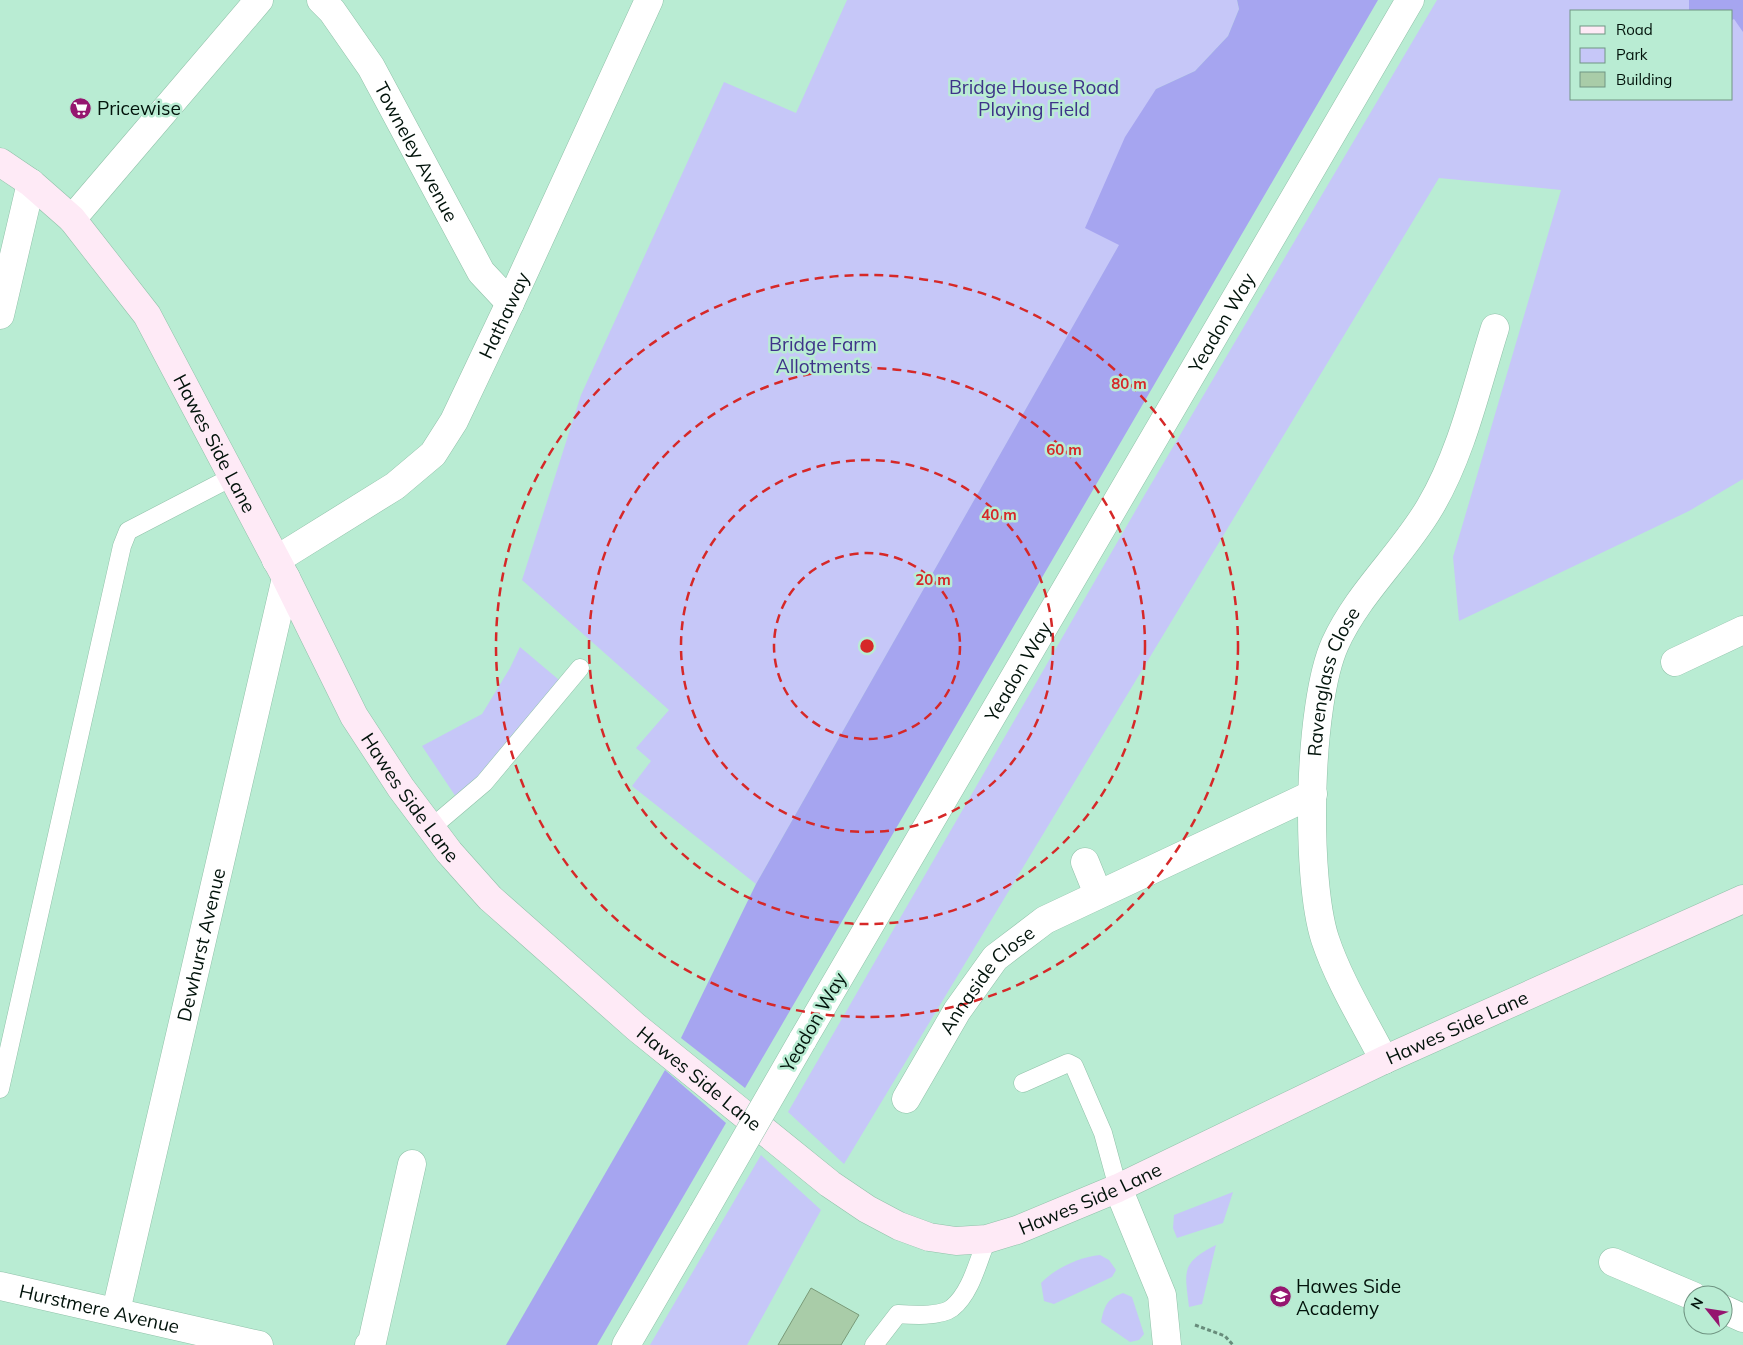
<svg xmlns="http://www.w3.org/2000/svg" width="1743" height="1345" font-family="Mulish,sans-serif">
	<rect width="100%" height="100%" fill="#b9ecd3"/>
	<g fill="#c6c7f8" fill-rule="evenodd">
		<polygon points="847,0 1237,0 1239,9 1228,36 1195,71 1156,89 1120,244 756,884 632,786 651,761 636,748 669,710 522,580 581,395 724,82 796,113"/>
		<path d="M1437,0H1743V479L1689,511L1459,621L1453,557L1561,190L1439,178L844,1164L788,1112L1144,496ZM1572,11H1732V99H1572Z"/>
		<polygon points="520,647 565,685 460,803 422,746 482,714 510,668"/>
		<polygon points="761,1155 821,1210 747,1345 650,1345"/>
		<polygon points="1233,1192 1223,1223 1177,1238 1173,1228 1174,1215"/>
		<path d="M1216,1245L1202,1304L1189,1307C1185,1272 1180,1263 1216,1245Z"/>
		<path d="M1100,1255L1109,1260L1116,1270L1112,1277L1054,1304L1044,1301L1041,1283C1055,1268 1080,1257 1100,1255Z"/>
		<path d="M1123,1293L1132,1297L1144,1334L1139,1340L1130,1342L1101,1322C1104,1306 1107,1299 1123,1293Z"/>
	</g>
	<g fill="#a6a5f0">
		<polygon points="1237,0 1378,0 745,1088 681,1038 756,884 1119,245 1085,228 1125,137 1156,89 1195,71 1228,36 1239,9"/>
		<polygon points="1689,0 1743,0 1743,32 1734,19 1732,20 1732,11 1689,11"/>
		<polygon points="665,1070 726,1123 597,1345 506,1345"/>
	</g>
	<polygon fill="#a9cca8" stroke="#799a78" points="811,1288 859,1315 841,1345 778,1345"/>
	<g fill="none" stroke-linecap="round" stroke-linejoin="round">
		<defs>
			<g id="service">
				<polyline points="431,828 484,783 580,668"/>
				<polyline points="1023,1083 1068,1063 1074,1066 1103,1133 1118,1188"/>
				<polyline points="0,1089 122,546 128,531 232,477"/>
				<path d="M874,1345L898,1314C912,1315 940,1317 952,1308C971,1293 978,1261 987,1239"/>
			</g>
			<g id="minor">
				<path id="s1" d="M321,0L332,11L371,67L481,272L510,303"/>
				<polyline points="72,219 259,0"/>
				<path id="s2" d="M276,560L395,486L433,454L454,421L510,303L649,0"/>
				<polyline points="1675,662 1743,630"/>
				<polyline points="1085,862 1098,894"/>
				<path id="s3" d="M1384,1060C1364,1021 1339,981 1325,939C1305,876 1308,704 1335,644C1358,593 1402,555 1430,507C1462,453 1476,388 1495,328"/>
				<path id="s4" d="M906,1099L957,1011L995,958L1045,920L1313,794"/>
				<polyline points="1613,1262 1693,1296"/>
				<path id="s5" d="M0,1286L259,1345"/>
				<polyline points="1723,1309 1743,1318"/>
				<path id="s6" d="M116,1311L286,578"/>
				<polyline points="369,1345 372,1342 412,1164"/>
			</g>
			<g id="tertiary">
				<polyline points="0,315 31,183"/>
				<path id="s7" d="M802,1041L1410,0"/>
				<polyline points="1118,1188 1162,1295 1167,1345"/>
				<polyline points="626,1345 703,1213"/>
			</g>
			<g id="secondary">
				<path id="s8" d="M0,162L31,183L72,219L147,315L286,578L354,716L401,788L449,852L490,898L636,1027L830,1184L867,1209L899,1226L929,1237L956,1241L987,1239L1017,1230L1118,1188L1384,1060L1743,899"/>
			</g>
		</defs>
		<use href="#service" stroke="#90c1a9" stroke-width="19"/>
		<use href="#minor" stroke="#90c1a9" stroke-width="29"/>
		<use href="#tertiary" stroke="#90c1a9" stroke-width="29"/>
		<use href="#secondary" stroke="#90c1a9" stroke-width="29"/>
		<polyline stroke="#688c7b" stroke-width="3" stroke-dasharray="4 2.5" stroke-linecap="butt" points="1195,1325 1225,1336 1233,1345"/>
		<use href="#service" stroke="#fff" stroke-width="18"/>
		<use href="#minor" stroke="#fff" stroke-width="28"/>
		<use href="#tertiary" stroke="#fff" stroke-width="28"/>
		<use href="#secondary" stroke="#feeaf6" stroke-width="28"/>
		<defs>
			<polyline id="tertiary-bridge" points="703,1213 802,1041"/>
		</defs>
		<use href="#tertiary-bridge" stroke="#90c1a9" stroke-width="29" stroke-linecap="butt"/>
		<use href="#tertiary-bridge" stroke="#fff" stroke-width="28"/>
	</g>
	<g fill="none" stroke="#d62828" stroke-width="2.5" stroke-dasharray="9 6">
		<circle cx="867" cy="646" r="93"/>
		<circle cx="867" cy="646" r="186"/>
		<circle cx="867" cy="646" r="278"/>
		<circle cx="867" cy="646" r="371"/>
	</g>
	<defs>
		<symbol id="supermarket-disc" viewBox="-11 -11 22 22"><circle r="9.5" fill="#95166f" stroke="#b9ecd3"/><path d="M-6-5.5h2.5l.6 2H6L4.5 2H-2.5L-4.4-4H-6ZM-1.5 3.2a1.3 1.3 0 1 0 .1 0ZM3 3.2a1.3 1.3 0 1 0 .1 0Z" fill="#fff"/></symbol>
		<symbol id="school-disc" viewBox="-11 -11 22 22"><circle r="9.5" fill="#95166f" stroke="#b9ecd3"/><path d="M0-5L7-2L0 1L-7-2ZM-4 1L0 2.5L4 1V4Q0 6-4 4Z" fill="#fff"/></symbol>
	</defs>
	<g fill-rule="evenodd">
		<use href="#supermarket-disc" x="68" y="96" width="25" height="25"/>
		<use href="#school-disc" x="1268" y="1284" width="25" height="25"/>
	</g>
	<g text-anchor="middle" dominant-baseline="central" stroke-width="5" stroke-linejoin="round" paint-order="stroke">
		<g font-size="19" fill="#3e3389" stroke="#b9ecd3">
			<text x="1034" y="87">Bridge House Road<tspan x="1034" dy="22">Playing Field</tspan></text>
			<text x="823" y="344">Bridge Farm<tspan x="823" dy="22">Allotments</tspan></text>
		</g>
		<g font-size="19" fill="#02130b" stroke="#b9ecd3" text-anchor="start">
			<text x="97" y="108">Pricewise</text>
			<text x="1296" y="1286">Hawes Side<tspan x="1296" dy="22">Academy</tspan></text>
		</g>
		<g font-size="19" fill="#02130b" stroke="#b9ecd3">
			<text stroke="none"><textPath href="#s1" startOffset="180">Towneley Avenue</textPath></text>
			<text stroke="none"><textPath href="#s2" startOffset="346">Hathaway</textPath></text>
			<text stroke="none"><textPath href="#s7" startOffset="832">Yeadon Way</textPath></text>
			<text stroke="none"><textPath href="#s8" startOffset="359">Hawes Side Lane</textPath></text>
			<text stroke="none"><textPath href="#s7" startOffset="428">Yeadon Way</textPath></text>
			<text stroke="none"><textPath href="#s3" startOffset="396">Ravenglass Close</textPath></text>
			<text stroke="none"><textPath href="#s8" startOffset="764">Hawes Side Lane</textPath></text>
			<text stroke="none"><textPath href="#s6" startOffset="376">Dewhurst Avenue</textPath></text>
			<text stroke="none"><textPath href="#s4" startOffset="145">Annaside Close</textPath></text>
			<text transform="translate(813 1022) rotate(-60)">Yeadon Way</text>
			<text stroke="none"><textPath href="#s8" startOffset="2024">Hawes Side Lane</textPath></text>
			<text stroke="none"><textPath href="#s8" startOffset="1169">Hawes Side Lane</textPath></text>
			<text stroke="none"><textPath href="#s8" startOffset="1619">Hawes Side Lane</textPath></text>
			<text stroke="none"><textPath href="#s5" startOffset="102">Hurstmere Avenue</textPath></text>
		</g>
	</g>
	<circle cx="867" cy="646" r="8" fill="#d62828" stroke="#b9ecd3" stroke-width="2.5"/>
	<g font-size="15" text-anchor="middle" font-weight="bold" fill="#d62828" stroke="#b9ecd3" stroke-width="5" stroke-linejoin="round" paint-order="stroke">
		<text x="1129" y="389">80 m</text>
		<text x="1064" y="455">60 m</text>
		<text x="999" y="520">40 m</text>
		<text x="933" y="585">20 m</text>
	</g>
	<rect x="1570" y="10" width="162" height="90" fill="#b9ecd3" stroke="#709583"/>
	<rect x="1580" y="26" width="25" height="8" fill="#feeaf6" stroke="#709583"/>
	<text x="1616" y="35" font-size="15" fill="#02130b">Road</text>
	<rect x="1580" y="48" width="25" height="15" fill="#c6c7f8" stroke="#709583"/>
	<text x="1616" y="60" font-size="15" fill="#02130b">Park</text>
	<rect x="1580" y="72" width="25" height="15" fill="#a9cca8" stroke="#709583"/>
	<text x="1616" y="85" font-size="15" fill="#02130b">Building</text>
	<g transform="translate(1708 1310) rotate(300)"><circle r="24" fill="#b9ecd3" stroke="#709583"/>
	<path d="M0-4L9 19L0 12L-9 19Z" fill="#95166f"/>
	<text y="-8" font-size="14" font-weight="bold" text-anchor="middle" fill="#02130b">N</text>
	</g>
</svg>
